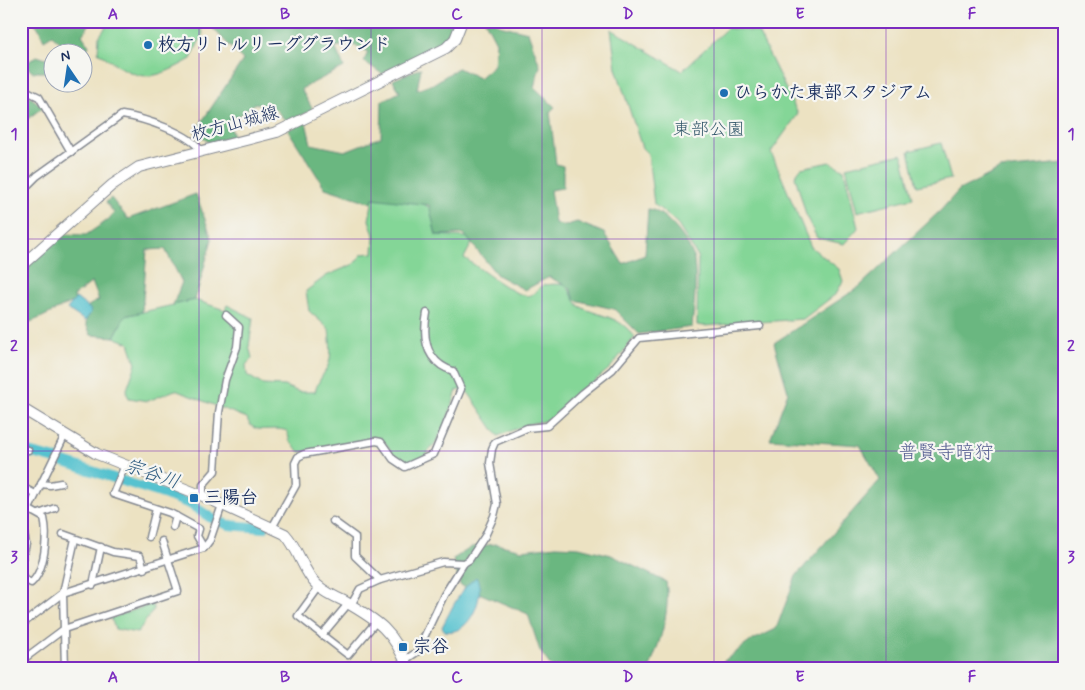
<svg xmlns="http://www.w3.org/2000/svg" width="1085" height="690" font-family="Mynerve,'Klee One',sans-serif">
	<rect width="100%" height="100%" fill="#f6f6f2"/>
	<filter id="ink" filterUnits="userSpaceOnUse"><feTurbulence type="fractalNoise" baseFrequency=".02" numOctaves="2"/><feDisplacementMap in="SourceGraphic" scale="10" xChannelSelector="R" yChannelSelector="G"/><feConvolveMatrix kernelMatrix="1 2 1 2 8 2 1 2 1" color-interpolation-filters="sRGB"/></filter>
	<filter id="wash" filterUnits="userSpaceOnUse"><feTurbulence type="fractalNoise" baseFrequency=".0096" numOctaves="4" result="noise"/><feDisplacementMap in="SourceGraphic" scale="20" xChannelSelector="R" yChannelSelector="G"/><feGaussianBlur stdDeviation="1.12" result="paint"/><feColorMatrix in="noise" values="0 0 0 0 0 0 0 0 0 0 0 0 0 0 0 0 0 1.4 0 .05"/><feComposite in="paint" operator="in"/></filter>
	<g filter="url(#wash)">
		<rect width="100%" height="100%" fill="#ece2c2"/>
		<g fill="#84d697" stroke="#50827a">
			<path d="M110,21H196L203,33L191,59C147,84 139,81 98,52L99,37Z"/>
			<polygon points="727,28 758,32 798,114 771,152 811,247 839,269 843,281 836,294 803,319 704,326 697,325 698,257 676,222 654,204 648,154 642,148 616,68 611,29 682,71"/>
			<polygon points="941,143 951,179 917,186 909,151"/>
			<polygon points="902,154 913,198 857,212 846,167"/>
			<polygon points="830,162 844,170 858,228 844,244 817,238 807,218 795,176 801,168"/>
			<path d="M373,198C386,199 427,197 432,212C434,219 433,227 436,235L466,237L472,243L464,258C477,265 518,301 531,295C535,293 539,288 543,285C575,282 564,287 579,306C602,318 617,314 635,337L610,368L549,420L528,424L498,436L470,395L466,391L457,390C452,408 441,440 428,452C423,458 414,460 407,463L397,458L383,440L300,452L290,442L287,431C272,425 252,437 247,418L175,390L148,401L129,398L126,392L136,364L129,343L114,337L125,316L195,300L225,310L227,305L253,318L249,346L252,358L246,365L247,375L263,385L284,386L299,392H315C318,381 322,377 327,368C333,356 330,342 329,329L309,311L306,291L326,276L354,264L362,254L373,253L374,235L369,220Z"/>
			<polygon points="152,604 154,609 137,633 115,629 111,618"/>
		</g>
		<g fill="#6bb780" stroke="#43736f">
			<polygon points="32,21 92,21 82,35 89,46 83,56 82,52 52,52 52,72 32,72 25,64 37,56 46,59 61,43 52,35 44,40 38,27"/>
			<path d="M206,21H372L376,29L415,21H455C448,46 403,62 382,74L364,61L368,52L351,44L335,47L344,67L301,89L313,110L287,122L276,110L255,103L240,115L228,120L233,136L210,143L195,132L243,60Z"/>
			<path d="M485,21H495L499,25L528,32L540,66L534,87L555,107L550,112L556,164L563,166V188L550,190L555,223L564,226L577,222L604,233L623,264L645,255L648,209C665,210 693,245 694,261C697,283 694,305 692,327L639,334L614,309L575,300L570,288L549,277L525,290L497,275L464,234L436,235L429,205L373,198L372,203L325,188L288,130L306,122L311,144L345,151L381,137L382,101L400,92L393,80L421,68L417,90L433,84L458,68L479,78L494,65L496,42Z"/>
			<polygon points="21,90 43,107 21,124"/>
			<polygon points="1064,163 1064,669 713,669 751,641 776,629 796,576 880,480 860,445 770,439 788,392 774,343 859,287 941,210 959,190 1001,169"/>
			<path d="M196,194L212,239L195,300L173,305L182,282L165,249L147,250L142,312L125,316L114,337L91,335L86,324L88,306L99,300L92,282L74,296L75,301C60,307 35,323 21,324V271L65,234L86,235L108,220L114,213L106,202L111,198L128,219Z"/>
			<path d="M496,544L522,550L556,546L579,547L611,555L666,582C671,611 660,642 649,669H553L540,651L528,614L460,585L453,559L472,547Z"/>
		</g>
		<g fill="#56c2cf" stroke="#387896">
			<polygon points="76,298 90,309 91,313 85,321 67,309"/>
			<path d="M476,577C487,593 470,637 445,631L442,627C451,610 460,589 476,577Z"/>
		</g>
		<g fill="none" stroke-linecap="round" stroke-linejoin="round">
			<polyline stroke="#56c2cf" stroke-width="10" points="28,452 52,458 166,495 190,504 211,518 228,525 264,528"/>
		</g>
	</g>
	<g filter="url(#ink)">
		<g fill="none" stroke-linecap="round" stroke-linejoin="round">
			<defs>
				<g id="street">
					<polyline points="21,88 39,97 71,152"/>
					<path d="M21,192L37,176L122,115C143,118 190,133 201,151"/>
					<polyline points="21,449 28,450"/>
					<polyline points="125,465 113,494 170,513 199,529 197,536 204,548"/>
					<polyline points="21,480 22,487 35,494"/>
					<polyline points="41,484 50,485 61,483"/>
					<polyline points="203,496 203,485 215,471 219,412 225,380 237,347 239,327 226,315"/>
					<polyline points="39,514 55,508"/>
					<polyline points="333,521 355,537 355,556 380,580"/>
					<path d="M273,526L296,485L295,463L298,457L304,454L376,441L381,442L393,459L405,467L434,454L461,389L453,371C426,362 422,339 427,313"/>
					<polyline points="173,527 176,516"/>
					<polyline points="63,534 113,552 140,556 144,569"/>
					<polyline points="149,537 156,509"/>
					<polyline points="21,565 26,544 24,534 25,517 65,435"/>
					<path d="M21,577L31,583C45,571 48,535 44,518L28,509"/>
					<polyline points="93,585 101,547"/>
					<polyline points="319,587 298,616 348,655 376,622"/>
					<polyline points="351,605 360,589 380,580 443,562 464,563"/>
					<polyline points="21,625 63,593 204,548 210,540 222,505"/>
					<polyline points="322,635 348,604"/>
					<polyline points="405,660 417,652 444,595 464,563 469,560 485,536 494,516 497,504 490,463 492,449 495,442 527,428 547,426 583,393 612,370 639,338 760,326"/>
					<polyline points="21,661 64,629 178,591 162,541"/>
					<polyline points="65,669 63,593 75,539"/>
				</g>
				<g id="primary">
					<polyline points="21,266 112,185 139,167 277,132 446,48 455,39 462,21"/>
					<path d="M21,408L97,454L203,496L285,534C299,549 303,572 317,585C325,592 335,597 344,601C377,620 395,631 408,669"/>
				</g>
			</defs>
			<use href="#street" stroke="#848890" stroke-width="9"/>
			<use href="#primary" stroke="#848890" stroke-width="12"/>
			<use href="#street" stroke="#fff" stroke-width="6"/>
			<use href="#primary" stroke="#fff" stroke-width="10"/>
		</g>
	</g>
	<path fill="none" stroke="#7b2cbf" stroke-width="1" stroke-opacity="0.55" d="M199,21V669M371,21V669M542,21V669M714,21V669M886,21V669M21,239H1064M21,451H1064"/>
	<g fill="#1f6fb2" stroke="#f6f6f2" stroke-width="2">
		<circle cx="148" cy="45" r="5"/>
		<circle cx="724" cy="93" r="5"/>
		<rect x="189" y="493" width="10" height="10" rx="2.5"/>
		<rect x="398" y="642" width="10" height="10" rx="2.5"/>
	</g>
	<g text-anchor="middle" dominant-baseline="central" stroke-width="4.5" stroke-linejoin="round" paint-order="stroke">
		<g font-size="18" font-weight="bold" fill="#1b2f5e" stroke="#f6f6f2" text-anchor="start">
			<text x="158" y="45">枚方リトルリーググラウンド</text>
			<text x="734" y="93">ひらかた東部スタジアム</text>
			<text x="204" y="498">三陽台</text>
			<text x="413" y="647">宗谷</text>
		</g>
		<g font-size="18" fill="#1b2f5e" stroke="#f6f6f2">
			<text transform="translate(235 124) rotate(-15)">枚方山城線</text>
		</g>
		<g font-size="18" fill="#35596c" stroke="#f6f6f2">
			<text x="709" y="130">東部公園</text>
		</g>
		<g font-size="19" fill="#565f92" stroke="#f6f6f2">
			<text x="946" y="452">普賢寺暗狩</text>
		</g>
		<g font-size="19" font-style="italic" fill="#2d5b80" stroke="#f6f6f2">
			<text transform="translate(152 474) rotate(19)">宗谷川</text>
		</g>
	</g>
	<rect width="1085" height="690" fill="none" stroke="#f6f6f2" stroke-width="55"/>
	<g transform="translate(68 68) rotate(347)"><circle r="24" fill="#f6f6f2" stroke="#9ea6b7"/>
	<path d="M0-4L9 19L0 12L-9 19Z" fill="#1f6fb2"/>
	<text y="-8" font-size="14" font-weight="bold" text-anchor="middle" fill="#1b2f5e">N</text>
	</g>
	<rect x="28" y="28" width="1030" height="634" fill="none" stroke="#7b2cbf" stroke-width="2"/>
	<g font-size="16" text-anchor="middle" font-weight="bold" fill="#7b2cbf">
		<text x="113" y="19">A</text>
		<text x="285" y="19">B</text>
		<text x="457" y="19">C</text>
		<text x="628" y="19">D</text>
		<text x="800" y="19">E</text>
		<text x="972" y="19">F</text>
		<text x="14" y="139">1</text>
		<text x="1071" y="139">1</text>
		<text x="14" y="351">2</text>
		<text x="1071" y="351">2</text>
		<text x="14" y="562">3</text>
		<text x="1071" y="562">3</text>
		<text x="113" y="682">A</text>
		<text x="285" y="682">B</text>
		<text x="457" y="682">C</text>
		<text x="628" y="682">D</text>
		<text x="800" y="682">E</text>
		<text x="972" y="682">F</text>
	</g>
</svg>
